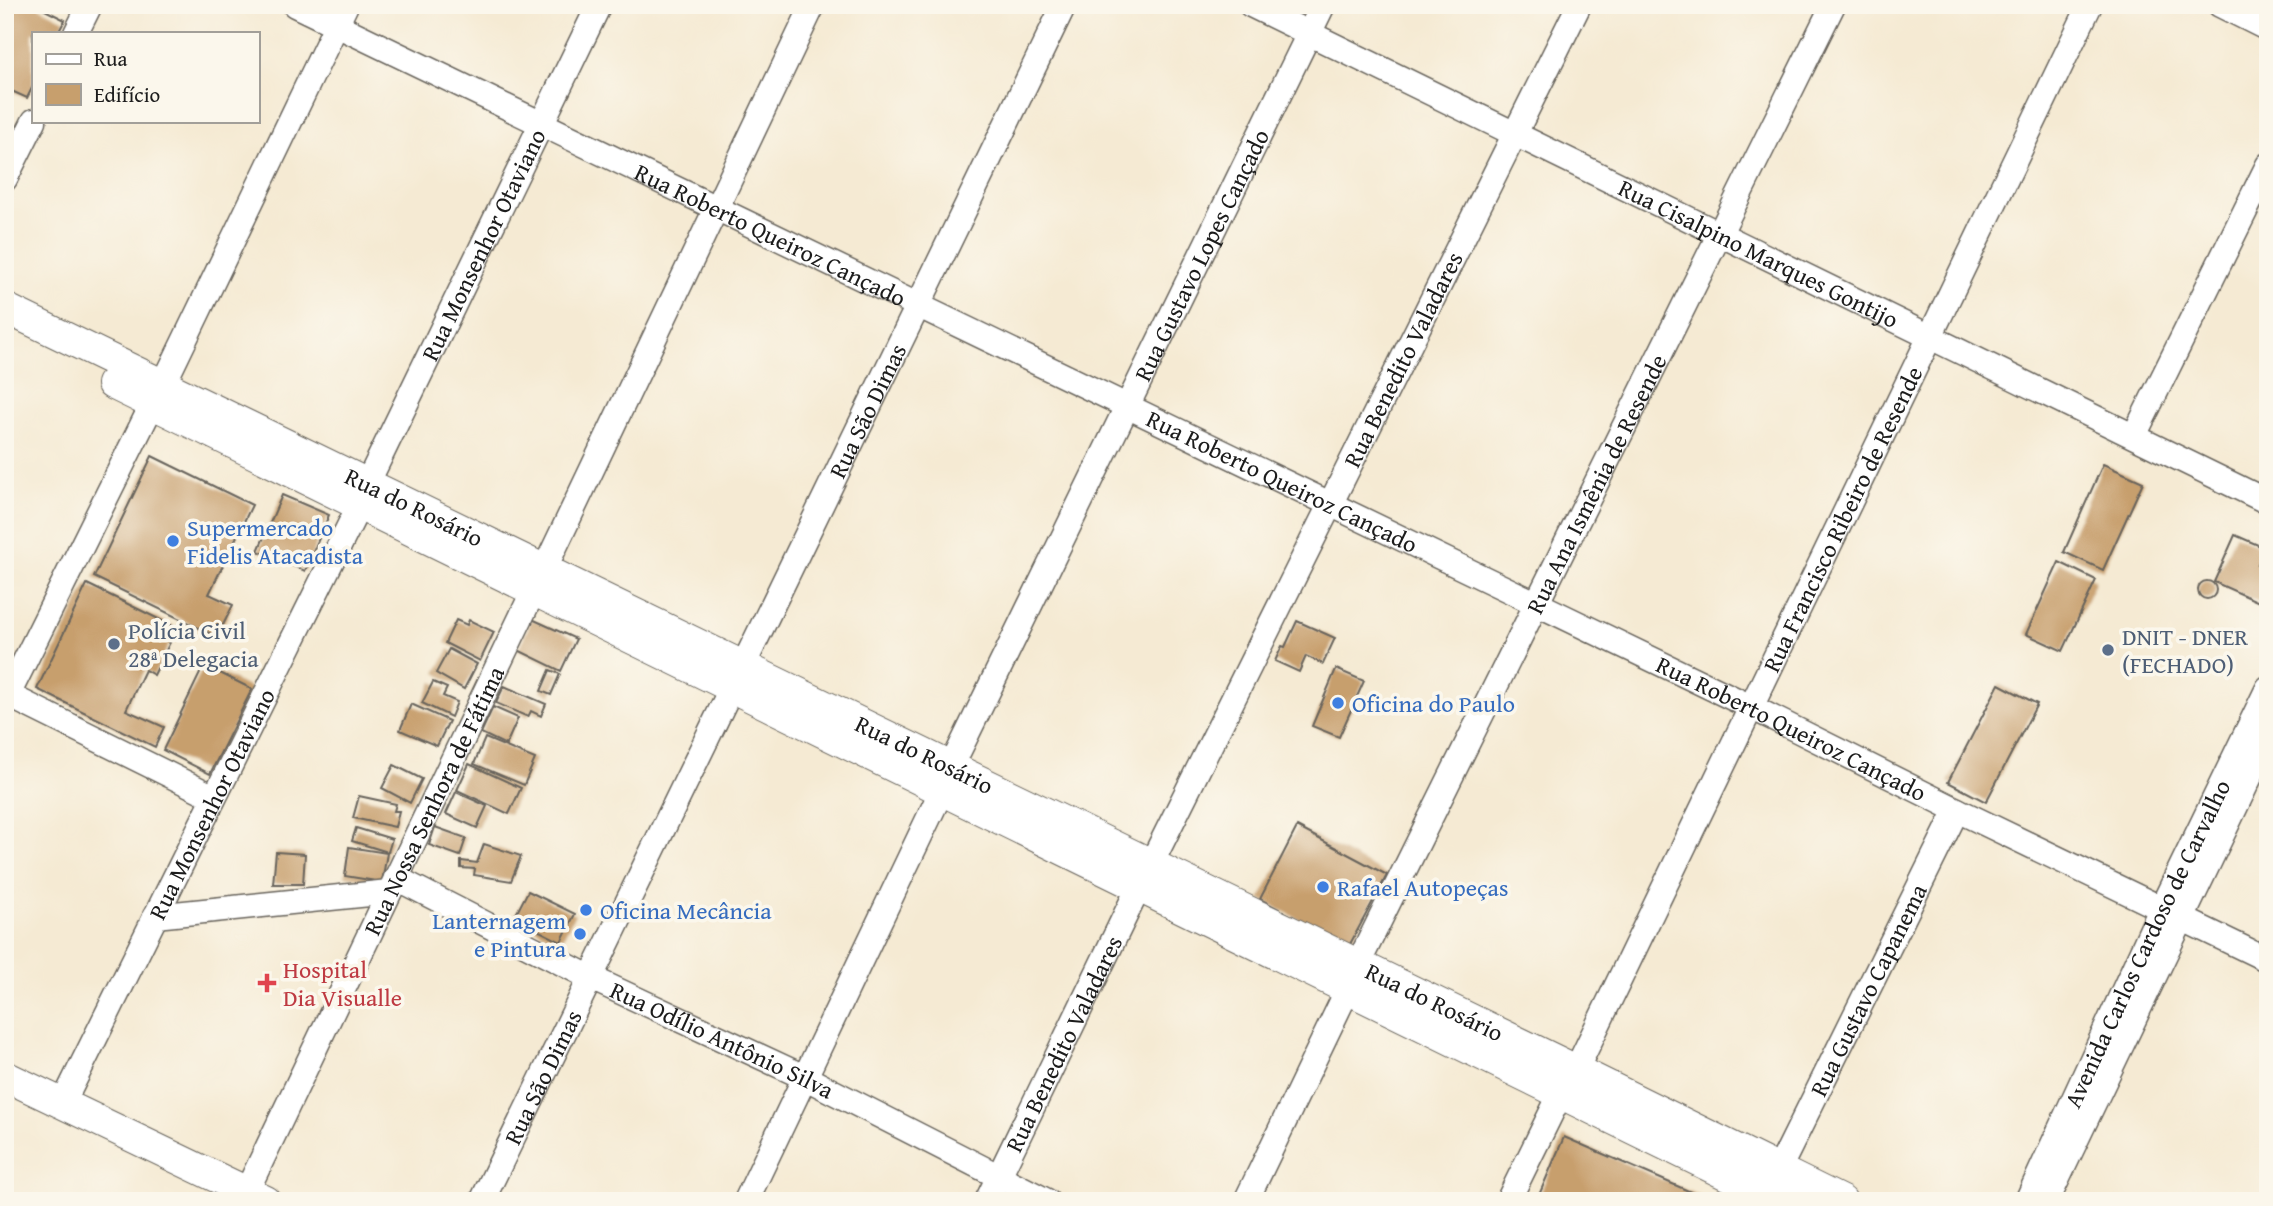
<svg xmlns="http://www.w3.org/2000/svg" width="2273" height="1206" font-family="'Gentium Book Plus',serif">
	<rect width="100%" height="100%" fill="#fbf7ec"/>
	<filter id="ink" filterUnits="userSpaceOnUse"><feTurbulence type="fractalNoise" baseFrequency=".0143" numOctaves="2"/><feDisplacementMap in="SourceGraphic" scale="14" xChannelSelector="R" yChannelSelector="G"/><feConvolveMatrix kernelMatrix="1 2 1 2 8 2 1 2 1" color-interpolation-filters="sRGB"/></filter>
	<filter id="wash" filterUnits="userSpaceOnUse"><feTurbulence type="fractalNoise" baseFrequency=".00686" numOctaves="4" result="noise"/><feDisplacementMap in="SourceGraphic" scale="28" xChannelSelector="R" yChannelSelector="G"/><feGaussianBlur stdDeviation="1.57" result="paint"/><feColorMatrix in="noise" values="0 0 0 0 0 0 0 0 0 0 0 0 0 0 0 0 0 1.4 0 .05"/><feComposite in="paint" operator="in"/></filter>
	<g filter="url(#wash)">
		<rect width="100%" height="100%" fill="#f5ead3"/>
		<g id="blocks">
			<g fill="#c79f6d">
				<polygon points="5,5 35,5 65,20 58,33 33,33 33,86 27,98 5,88"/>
				<polygon points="152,456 252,505 209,594 233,605 217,637 94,577"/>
				<polygon points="2103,464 2143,482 2103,570 2064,552"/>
				<polygon points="282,495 329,515 305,571 258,551"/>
				<polygon points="2235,535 2265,548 2258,564 2268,568 2268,606 2214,582"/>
				<polygon points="2059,562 2096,580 2063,651 2026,634"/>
				<circle cx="2207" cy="590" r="9"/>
				<polygon points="87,584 177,628 154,675 145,670 126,710 164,727 155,747 37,689"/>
				<polygon points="532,619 576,639 561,671 518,650"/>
				<polygon points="456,620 467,625 469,620 494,632 480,661 445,643"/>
				<polygon points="1297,621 1335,638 1323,664 1306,656 1299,672 1275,661 1282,646 1285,647"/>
				<polygon points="449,649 477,664 464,689 436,673"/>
				<polygon points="204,665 252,689 210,774 163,750"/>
				<polygon points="1336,669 1364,681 1339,737 1312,726"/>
				<polygon points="550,670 560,674 551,695 541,691"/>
				<polygon points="433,682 447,688 443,696 457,702 451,717 422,703"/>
				<polygon points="1999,684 2037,704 1986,802 1948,782"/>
				<polygon points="504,686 546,704 541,716 531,711 528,717 496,703"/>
				<polygon points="411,704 449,721 437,746 400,730"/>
				<polygon points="493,707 518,718 506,745 481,733"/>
				<polygon points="485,738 535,759 524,785 474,764"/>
				<polygon points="469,764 521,788 509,814 457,790"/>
				<polygon points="394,765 422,779 410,803 382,788"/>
				<polygon points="456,792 487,806 477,828 446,814"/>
				<polygon points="359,796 396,804 394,811 399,811 395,827 353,818"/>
				<polygon points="435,827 466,838 460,856 429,845"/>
				<polygon points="1297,827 1387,875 1349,946 1260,899"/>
				<polygon points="356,828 392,839 388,852 352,841"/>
				<polygon points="484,844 521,856 511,881 474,875 475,869 461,868 461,861 477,863"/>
				<polygon points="349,847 387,853 382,882 345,876"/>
				<polygon points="276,852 305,854 303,884 273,884"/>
				<polygon points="528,891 575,914 561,942 514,918"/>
				<polygon points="1564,1137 1684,1189 1711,1201 1553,1201 1539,1195"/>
			</g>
		</g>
	</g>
	<g filter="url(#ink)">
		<use href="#blocks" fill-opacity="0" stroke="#68645c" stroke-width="2"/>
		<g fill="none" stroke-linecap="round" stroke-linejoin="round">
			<defs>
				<g id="minor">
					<path id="s1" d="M295,5L1751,707L1957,810L2268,960"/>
					<path id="s2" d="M1251,5L2268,502"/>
					<polyline points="2220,5 2268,29"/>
					<polyline points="76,33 90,5"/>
					<polyline points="5,179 34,121"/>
					<polyline points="163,385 346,5"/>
					<polyline points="2134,436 2268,165"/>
					<path id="s3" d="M367,484L599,5"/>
					<polyline points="544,570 813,5"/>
					<path id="s4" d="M743,666L1064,5"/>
					<polyline points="8,695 214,797"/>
					<polyline points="5,701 153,403"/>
					<path id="s5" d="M951,767L1323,5"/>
					<path id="s6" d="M1151,864L1579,5"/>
					<path id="s7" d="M396,878L591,978L804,1077L1047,1201"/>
					<polyline points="155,916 389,892"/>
					<path id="s8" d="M1358,964L1833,5"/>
					<path id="s9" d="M1576,1070L2090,5"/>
					<path id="s10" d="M63,1103L360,504"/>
					<path id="s11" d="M1779,1169L1957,810"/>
					<path id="s12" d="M242,1201L534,590"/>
					<path id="s13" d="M482,1201L732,687"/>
					<polyline points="746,1201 942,790"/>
					<path id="s14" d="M987,1201L1139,887"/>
					<polyline points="1246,1201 1348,989"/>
					<polyline points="1508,1201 1561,1093"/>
					<path id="s15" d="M2027,1201L2161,909L2268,688"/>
					<polyline points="2047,1201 2268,739"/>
				</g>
				<g id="major">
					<path id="s16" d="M5,308L1576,1070L1842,1201"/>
					<polyline points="112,384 1780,1201"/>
					<polyline points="5,1076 266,1201"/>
				</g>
			</defs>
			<use href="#minor" stroke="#68645c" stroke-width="27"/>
			<use href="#major" stroke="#68645c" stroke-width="32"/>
			<use href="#minor" stroke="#fff" stroke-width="24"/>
			<use href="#major" stroke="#fff" stroke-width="30"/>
		</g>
	</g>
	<g fill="#3f7fe0" stroke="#fbf7ec" stroke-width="2.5">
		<circle cx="173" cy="541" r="7"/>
		<circle cx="1338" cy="703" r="7"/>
		<circle cx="1323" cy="887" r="7"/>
		<circle cx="586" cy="910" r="7"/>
		<circle cx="580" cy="934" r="7"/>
	</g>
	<g fill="#5c6f8a" stroke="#fbf7ec" stroke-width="2.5">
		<circle cx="114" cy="644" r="7"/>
		<circle cx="2108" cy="650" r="7"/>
	</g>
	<path fill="#e0444e" stroke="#fbf7ec" stroke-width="2.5" d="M263.5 972.5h7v7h7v7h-7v7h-7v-7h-7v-7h7z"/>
	<g text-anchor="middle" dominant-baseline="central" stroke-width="7" stroke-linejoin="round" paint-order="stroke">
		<g font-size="24" fill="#1c1c1c" stroke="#fbf7ec">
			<text stroke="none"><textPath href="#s1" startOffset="528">Rua Roberto Queiroz Cançado</textPath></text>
			<text stroke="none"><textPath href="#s3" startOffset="266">Rua Monsenhor Otaviano</textPath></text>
			<text stroke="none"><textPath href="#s2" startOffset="565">Rua Cisalpino Marques Gontijo</textPath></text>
			<text stroke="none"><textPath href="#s5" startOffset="570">Rua Gustavo Lopes Cançado</textPath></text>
			<text stroke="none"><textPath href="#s6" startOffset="564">Rua Benedito Valadares</textPath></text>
			<text stroke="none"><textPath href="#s4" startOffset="284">Rua São Dimas</textPath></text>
			<text stroke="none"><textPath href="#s1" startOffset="1096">Rua Roberto Queiroz Cançado</textPath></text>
			<text stroke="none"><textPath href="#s8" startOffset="536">Rua Ana Ismênia de Resende</textPath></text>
			<text stroke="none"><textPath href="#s16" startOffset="455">Rua do Rosário</textPath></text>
			<text stroke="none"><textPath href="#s9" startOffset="612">Rua Francisco Ribeiro de Resende</textPath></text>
			<text stroke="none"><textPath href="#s1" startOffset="1662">Rua Roberto Queiroz Cançado</textPath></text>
			<text stroke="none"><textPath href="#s16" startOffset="1022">Rua do Rosário</textPath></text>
			<text stroke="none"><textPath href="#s12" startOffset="444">Rua Nossa Senhora de Fátima</textPath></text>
			<text stroke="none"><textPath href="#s10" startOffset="334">Rua Monsenhor Otaviano</textPath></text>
			<text stroke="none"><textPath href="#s15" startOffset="284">Avenida Carlos Cardoso de Carvalho</textPath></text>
			<text stroke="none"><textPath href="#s11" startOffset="200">Rua Gustavo Capanema</textPath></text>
			<text stroke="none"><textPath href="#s16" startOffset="1589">Rua do Rosário</textPath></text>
			<text stroke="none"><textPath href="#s7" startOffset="364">Rua Odílio Antônio Silva</textPath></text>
			<text stroke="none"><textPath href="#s14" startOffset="175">Rua Benedito Valadares</textPath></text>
			<text stroke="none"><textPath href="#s13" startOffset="138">Rua São Dimas</textPath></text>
		</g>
		<g font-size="24" fill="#366cbe" stroke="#fbf7ec" text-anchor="start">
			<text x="187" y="527">Supermercado<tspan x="187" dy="28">Fidelis Atacadista</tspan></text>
			<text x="1352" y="703">Oficina do Paulo</text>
			<text x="1337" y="887">Rafael Autopeças</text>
			<text x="600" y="910">Oficina Mecância</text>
			<text x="566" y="920" text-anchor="end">Lanternagem<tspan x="566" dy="28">e Pintura</tspan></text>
		</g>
		<g font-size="24" fill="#4e5e75" stroke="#fbf7ec" text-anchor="start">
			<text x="128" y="630">Polícia Civil<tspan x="128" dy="28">28ª Delegacia</tspan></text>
			<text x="2122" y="636">DNIT - DNER<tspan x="2122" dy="28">(FECHADO)</tspan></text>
		</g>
		<g font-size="24" fill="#be3a42" stroke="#fbf7ec" text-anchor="start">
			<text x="283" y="969">Hospital<tspan x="283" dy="28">Dia Visualle</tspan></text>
		</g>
	</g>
	<rect width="2273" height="1206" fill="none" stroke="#fbf7ec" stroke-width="28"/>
	<rect x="32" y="32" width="228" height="91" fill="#fbf7ec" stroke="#a29f99" stroke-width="2"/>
	<rect x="46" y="54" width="35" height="10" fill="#ffffff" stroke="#a29f99" stroke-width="2"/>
	<text x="94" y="66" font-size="21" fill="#1c1c1c">Rua</text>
	<rect x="46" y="84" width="35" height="21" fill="#c79f6d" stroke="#a29f99" stroke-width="2"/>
	<text x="94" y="102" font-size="21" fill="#1c1c1c">Edifício</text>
</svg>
